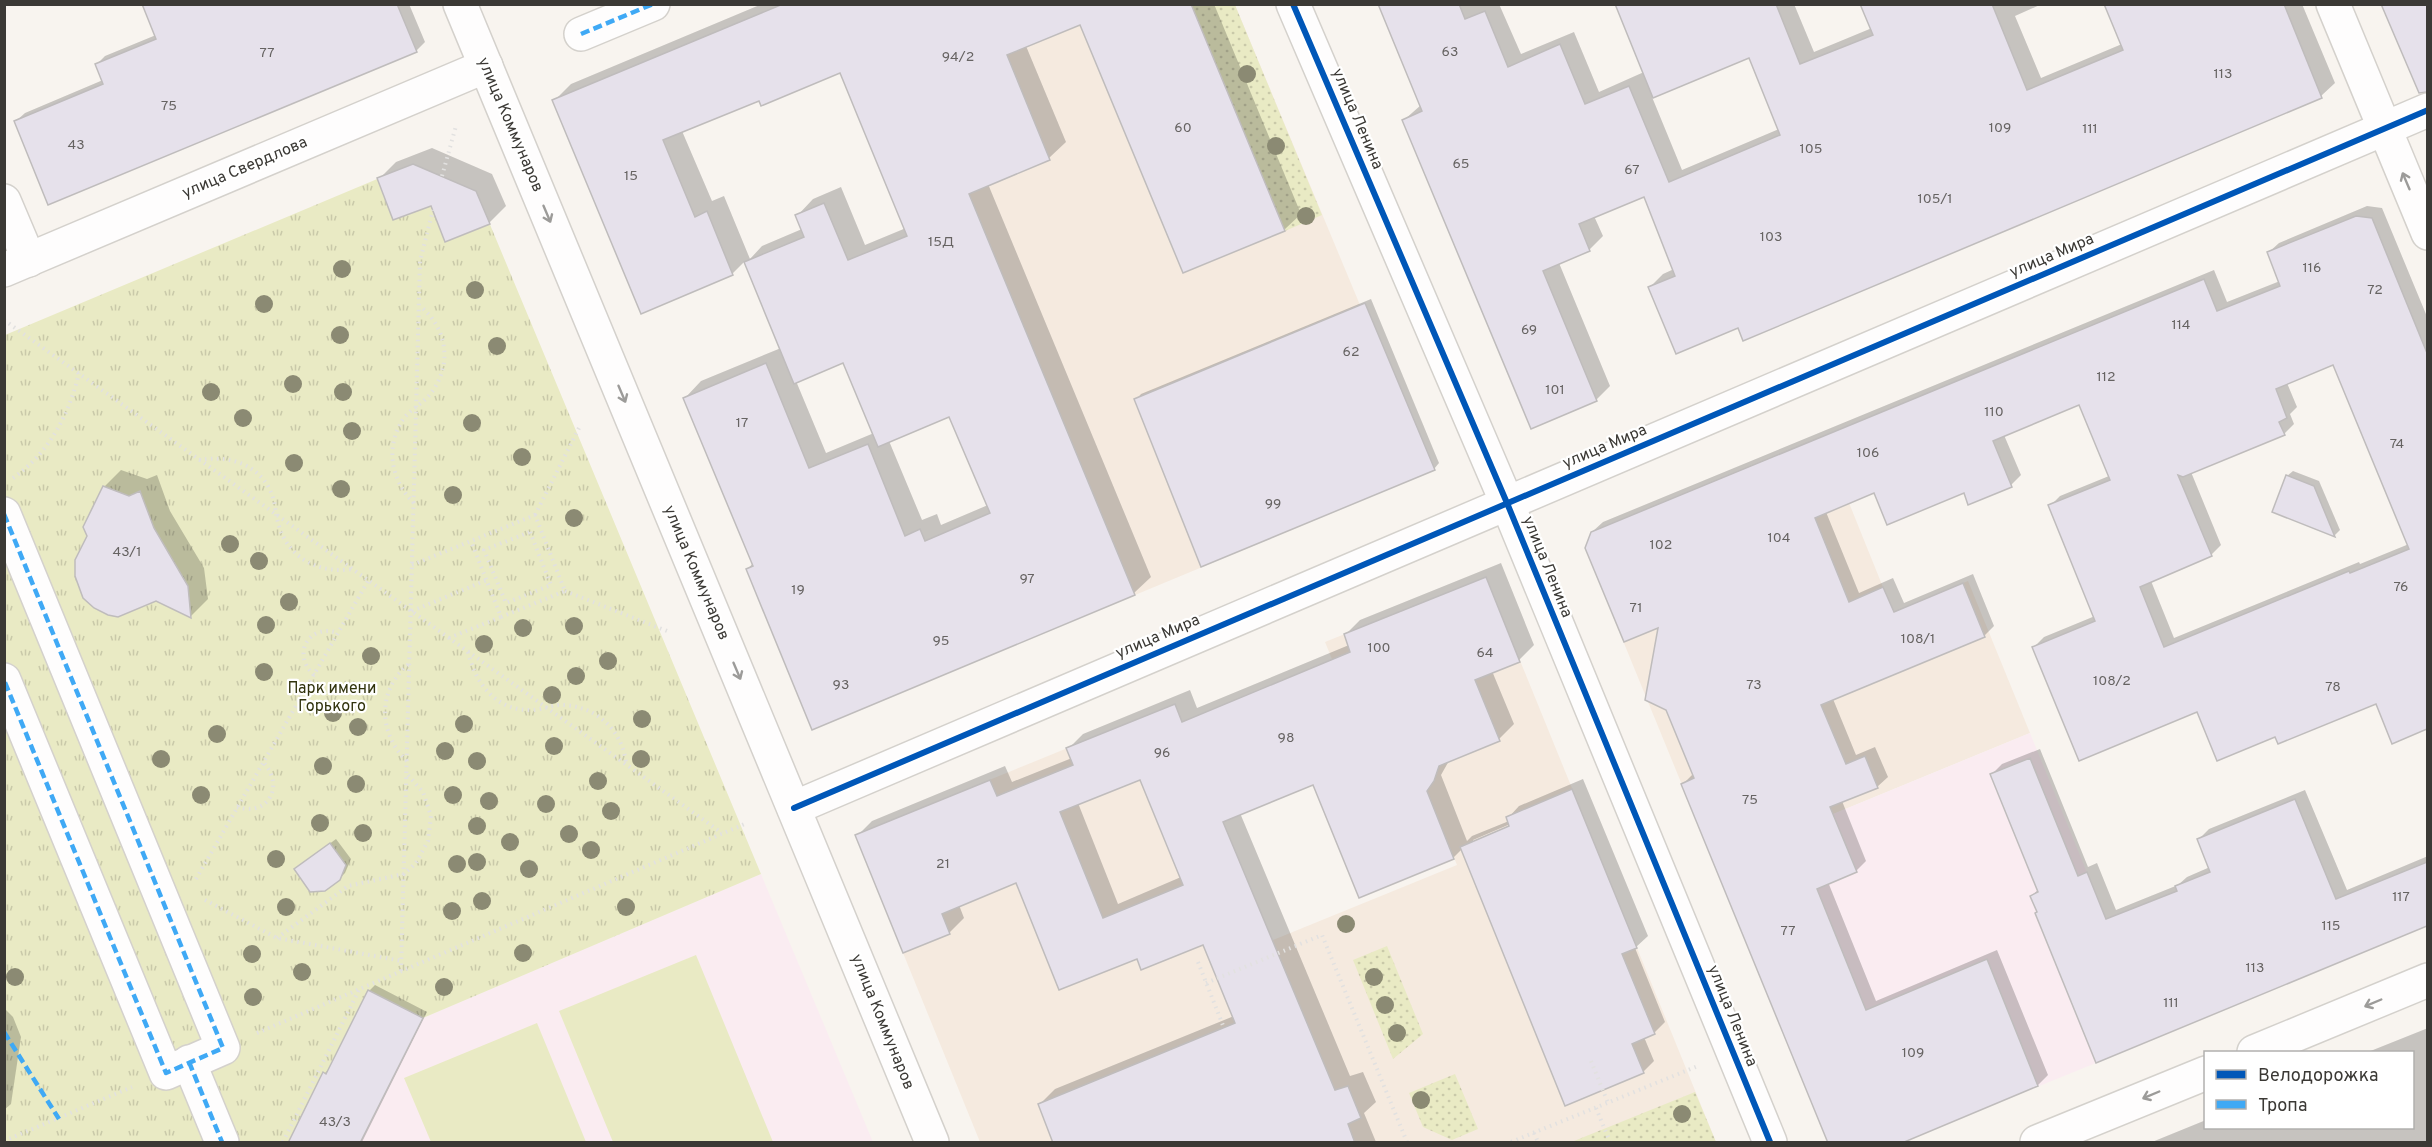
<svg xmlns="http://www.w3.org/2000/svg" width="2432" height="1147" font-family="Overpass,sans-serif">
	<defs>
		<pattern id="grass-dots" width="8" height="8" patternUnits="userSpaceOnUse" patternTransform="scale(1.5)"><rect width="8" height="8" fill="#e9eac4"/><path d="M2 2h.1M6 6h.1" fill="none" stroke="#c9c9a9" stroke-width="1.8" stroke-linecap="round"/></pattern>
		<pattern id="park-tufts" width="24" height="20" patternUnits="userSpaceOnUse" patternTransform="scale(1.5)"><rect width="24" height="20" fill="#e9eac4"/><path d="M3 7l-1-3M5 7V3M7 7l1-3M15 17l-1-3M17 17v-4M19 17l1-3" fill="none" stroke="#c9c9a9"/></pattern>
	</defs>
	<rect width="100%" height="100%" fill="#f8f4ef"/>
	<g fill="#f5eadf">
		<polygon points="782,4 1235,5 1360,305 1365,303 1435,470 1135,595 926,90 858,117 840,73"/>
		<polygon points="1822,436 1893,612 1968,581 2030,733 1714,863 1585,548 1591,532"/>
		<polygon points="1486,577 1716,1142 980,1142 855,835 1175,704 1245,875 1246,951 1457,865 1438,819 1403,833 1325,642"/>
	</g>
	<g fill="#faecf1">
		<polygon points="2030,733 2155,1039 1902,1142 1828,1142 1714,863"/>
		<polygon points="761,874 873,1142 361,1142 423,1018"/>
	</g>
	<g fill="url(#grass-dots)">
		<polygon points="1191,5 1235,5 1322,215 1285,231"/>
		<polygon points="1387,946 1423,1034 1393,1059 1353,960"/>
		<polygon points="1455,1074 1478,1129 1452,1140 1423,1127 1409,1093"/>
		<polygon points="1695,1092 1716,1142 1571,1142 1574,1141"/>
	</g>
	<polygon fill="url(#park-tufts)" points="413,164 476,191 761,874 423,1018 360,1142 5,1142 5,335"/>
	<g fill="#e9eac4">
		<polygon points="696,955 773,1142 613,1142 559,1011"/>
		<polygon points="537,1023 586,1142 431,1142 404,1078"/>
	</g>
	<g fill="#0003" fill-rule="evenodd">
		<polygon points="144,4 409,4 425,42 416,51 16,121 25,113 103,80 96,65 105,56 156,35"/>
		<path d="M762,4H1214L1301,214L1284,230L1081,23L1026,46L1066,142L1049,158L988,184L1151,577L1134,593L748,569L753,563L685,398L701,381L781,348L745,261L732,274L554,101L571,84ZM840,71L906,228L865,245L841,187L813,199L797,216L802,229L762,246L750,259L724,196L712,201L682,131L759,99ZM844,361L874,433L826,453L796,381ZM950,415L988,505L941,525L937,514L922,520L889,441Z"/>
		<path d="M1380,4H1499L1521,54L1574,32L1599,92L1644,72L1616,4H1794L1814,52L1872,28L1862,4H2042L2015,16L2041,78L2122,44L2106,4H2302L2335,83L2321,96L1738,326L1650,287L1663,274L1674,269L1645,195L1594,216L1603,236L1590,249L1559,263L1610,386L1596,400L1404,120L1421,105ZM1750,56L1779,129L1682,170L1652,97Z"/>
		<polygon points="2383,4 2428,4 2428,51 2406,60"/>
		<polygon points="432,148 492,174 506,206 489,223 432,204 379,179 396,162"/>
		<path d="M2367,206L2382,208L2428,319V728L2393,742L2377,702L2276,735L2198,710L2034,647L2044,637L2095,616L2050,506L2060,496L2109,476L2080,403L2004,435L2021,475L2011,485L1964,491H1875L1826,512L1859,593L1893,578L1904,603L1973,574L1994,626L1984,636L1833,699L1856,755L1875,747L1888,777L1877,787L1842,801L1866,861L1856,871L1828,882L1876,1001L1997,950L2048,1075L2038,1085L1898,1142L1683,784L1694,773L1659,626L1592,532L1603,522L2214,270L2227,302L2280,281L2268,253L2279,243ZM2334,363L2409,544L2360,564L2359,562L2174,638L2151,581L2211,555L2221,545L2191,472L2284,434L2294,424L2290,414L2297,407L2287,383Z"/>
		<polygon points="1371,299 1439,463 1434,469 1136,400 1141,394"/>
		<polygon points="121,470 147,479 157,475 170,511 204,568 208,599 191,616 156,599 89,536 104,487"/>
		<polygon points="2293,471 2319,481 2340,530 2335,535 2274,511 2287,476"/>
		<path d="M1501,563L1534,645L1519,660L1492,671L1514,724L1499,739L1450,759L1441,775L1467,841L1472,836L1509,821L1508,818L1519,806L1583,779L1648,936L1635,948L1665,1022L1654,1033L1644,1037L1654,1061L1643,1072L1462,849L1453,858L1313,783L1240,813L1350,1076L1363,1072L1376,1102L1364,1113L1376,1142H1055L1039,1105L1055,1089L1234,1016L1204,943L1137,957L1017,881L959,905L964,918L949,933L857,836L872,821L1005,766L1012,782L1072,758L1068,749L1083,734L1190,690L1197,708L1349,645L1345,635L1360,620ZM1141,778L1181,877L1118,904L1078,803ZM1515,822L1517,825L1473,843V840Z"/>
		<polygon points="2040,749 2088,867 2097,863 2116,910 2178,885 2187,877 2210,867 2199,839 2209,829 2305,790 2347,890 2428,856 2428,924 2097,1061 2031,896 2039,889 1992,774 2002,764"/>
		<polygon points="336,839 351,859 345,873 339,879 296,869"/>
		<polygon points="375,985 427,1012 362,1142 290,1142 325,1073 330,1068 369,991"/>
		<polygon points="4,1008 13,1017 21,1037 11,1104 4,1110"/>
		<polygon points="2428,1028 2428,1142 2152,1142 2206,1120 2206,1128 2412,1128 2412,1052 2368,1052"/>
	</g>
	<g fill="#e6e1eb" stroke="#bfbcbc" stroke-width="1.5" fill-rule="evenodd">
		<polygon points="142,4 397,4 417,52 48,205 14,121 103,84 95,64 156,39"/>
		<polygon points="783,4 1191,4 1285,231 1183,273 1080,25 1007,55 1050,160 969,194 1135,595 812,730 746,569 753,566 683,398 766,363 809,468 868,444 905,536 920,529 925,541 990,513 949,417 878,447 843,363 794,384 744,262 804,237 795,215 824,203 848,260 907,236 858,117 840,73 761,106 759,101 663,140 695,217 707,211 733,275 641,314 552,100"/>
		<polygon points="1378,4 1459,4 1465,19 1485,11 1508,67 1560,44 1585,104 1629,86 1669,182 1780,135 1749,58 1653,98 1615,4 1776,4 1800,64 1873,35 1860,4 1992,4 2027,90 2123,50 2104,4 2284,4 2322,98 1743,341 1738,328 1676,354 1648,287 1675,276 1644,197 1579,224 1590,251 1543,271 1597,401 1531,429 1402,120 1422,111"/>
		<polygon points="2381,4 2427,4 2427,92 2419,93"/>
		<polygon points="413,164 476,191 490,224 445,242 431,206 393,220 377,178"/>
		<path d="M2356,216L2372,218L2427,353V729L2392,744L2376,704L2278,744L2275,737L2217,761L2197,712L2079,761L2032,647L2095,621L2048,505L2110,480L2079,405L1993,441L2012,487L1968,505L1964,493L1887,525L1874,493L1815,518L1849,602L1883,587L1894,612L1963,583L1985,637L1821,705L1846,764L1865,756L1878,788L1830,807L1857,872L1817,889L1866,1010L1987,959L2038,1086L1902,1143H1828L1681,784L1694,778L1666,710L1645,700L1658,628L1624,642L1585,548L1591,532L2204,279L2217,311L2280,286L2267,252ZM2333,365L2409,549L2350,573L2349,571L2164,647L2140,587L2212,556L2178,475L2183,477L2285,435L2279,422L2287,418L2276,389Z"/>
		<polygon points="1365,303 1435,470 1201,567 1134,399"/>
		<polygon points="2286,475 2314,486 2335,537 2272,512"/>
		<polygon points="103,486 129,496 140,491 154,528 188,586 191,618 156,601 118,617 108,615 94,608 83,598 75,576 75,560 87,536 83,527"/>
		<path d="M1486,577L1520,662L1475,680L1500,741L1439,766L1434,781L1427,791L1454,859L1359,898L1313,785L1223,822L1335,1090L1348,1086L1361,1118L1348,1124L1355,1143H1053L1038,1104L1235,1023L1203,945L1141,970L1137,959L1059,990L1016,883L942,914L950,934L903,953L855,835L990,780L997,796L1073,765L1066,748L1175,704L1182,722L1350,652L1344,634ZM1140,780L1183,885L1103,918L1060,812Z"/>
		<polygon points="2030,758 2078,876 2087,872 2106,919 2177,891 2175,886 2210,872 2197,839 2295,799 2336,899 2427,862 2427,926 2096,1063 2035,913 2037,912 2030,896 2038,892 1990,774"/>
		<polygon points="1572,789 1637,948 1622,954 1655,1034 1632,1044 1644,1073 1565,1106 1460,847 1509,826 1506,817"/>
		<polygon points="330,843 346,865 340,880 325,891 310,892 294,869"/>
		<polygon points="368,990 423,1018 360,1143 288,1143 323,1072 326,1074"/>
	</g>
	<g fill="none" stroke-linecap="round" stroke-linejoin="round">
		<defs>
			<g id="minor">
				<polyline points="460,4 932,1142"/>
				<polyline points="1293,4 1507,503 1770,1142"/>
				<polyline points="2333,4 2428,233"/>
				<polyline points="581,34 653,4"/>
				<polyline points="4,201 29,260"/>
				<polyline points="4,270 486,66"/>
				<polyline points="4,514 223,1048 166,1073 4,680"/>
				<polyline points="794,808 2428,110"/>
				<polyline points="2254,1052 2428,980"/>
				<polyline points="189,1062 222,1142"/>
				<polyline points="2037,1142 2206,1073"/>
			</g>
		</defs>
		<use href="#minor" stroke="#d4d1cc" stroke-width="36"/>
		<g stroke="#e2e1e0" stroke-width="4" stroke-dasharray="1.5 4.5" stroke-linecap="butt">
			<polyline points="442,176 456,126"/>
			<polyline points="4,320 722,833"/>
			<path d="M199,460C227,455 257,463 270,490C276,502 275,514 279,526C289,559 320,574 352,569"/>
			<path d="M13,478C49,453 69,415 79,373"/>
			<path d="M414,503C390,480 385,445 404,418C412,408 424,403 431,393C453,364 447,328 420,306"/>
			<polyline points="535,515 581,424"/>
			<polygon points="530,532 551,585 506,603 484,550"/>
			<polyline points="412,565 535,515 565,591 501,617 471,541"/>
			<polyline points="565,591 667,631"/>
			<polyline points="412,611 487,580"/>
			<polyline points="449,638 501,617"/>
			<path d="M468,652C476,685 497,712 534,710C543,709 552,705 561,705C595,705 623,730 626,764"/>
			<path d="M314,675C291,654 309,623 338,633"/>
			<path d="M407,761C378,734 377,689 409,664"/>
			<path d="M237,807C269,817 285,785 263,762"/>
			<polyline points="196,879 368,581"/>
			<polyline points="205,900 277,938 402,961"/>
			<polyline points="277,938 348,886 404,874 416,863 428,841 431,816 423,792 406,773"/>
			<polyline points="1198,962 1224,1028"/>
			<polyline points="401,971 420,261 433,210"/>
			<polyline points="1206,983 1322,935 1407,1142"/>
			<polyline points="257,1033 747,823"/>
			<polyline points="1591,1061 1608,1103"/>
			<polyline points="1596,1108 1610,1142"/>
			<polyline points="1534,1133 1538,1142"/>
			<polyline points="4,1141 132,1087"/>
			<polyline points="283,1142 359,990"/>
			<polyline points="1511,1142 1698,1066"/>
		</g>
		<use href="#minor" stroke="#fefdfd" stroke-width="33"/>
		<g stroke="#3fa9f5" stroke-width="4.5" stroke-dasharray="9 4.5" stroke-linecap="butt">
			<polyline points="581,34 653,4"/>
			<polyline points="4,514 223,1048 166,1073 4,680"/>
			<polyline points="4,1032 59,1119"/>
			<polyline points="189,1062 222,1142"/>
		</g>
		<defs>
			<g id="cycleway">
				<polyline points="1293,4 1507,503 1770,1142"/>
				<polyline points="794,808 2428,110"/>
			</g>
		</defs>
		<use href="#cycleway" stroke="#fff" stroke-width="10"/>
		<use href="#cycleway" stroke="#0057b8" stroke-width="6"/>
	</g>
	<g fill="#8b8a73">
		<circle cx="1247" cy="74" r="9"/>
		<circle cx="1276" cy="146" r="9"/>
		<circle cx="1306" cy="216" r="9"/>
		<circle cx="342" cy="269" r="9"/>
		<circle cx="475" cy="290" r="9"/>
		<circle cx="264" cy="304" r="9"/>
		<circle cx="340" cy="335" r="9"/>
		<circle cx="497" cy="346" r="9"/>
		<circle cx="293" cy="384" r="9"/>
		<circle cx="211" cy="392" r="9"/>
		<circle cx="343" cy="392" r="9"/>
		<circle cx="243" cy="418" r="9"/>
		<circle cx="472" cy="423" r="9"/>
		<circle cx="352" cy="431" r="9"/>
		<circle cx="522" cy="457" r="9"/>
		<circle cx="294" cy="463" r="9"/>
		<circle cx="341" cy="489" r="9"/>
		<circle cx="453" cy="495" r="9"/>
		<circle cx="574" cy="518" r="9"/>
		<circle cx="230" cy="544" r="9"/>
		<circle cx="259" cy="561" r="9"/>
		<circle cx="289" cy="602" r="9"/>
		<circle cx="266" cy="625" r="9"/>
		<circle cx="574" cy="626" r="9"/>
		<circle cx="523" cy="628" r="9"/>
		<circle cx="484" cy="644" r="9"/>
		<circle cx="371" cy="656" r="9"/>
		<circle cx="608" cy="661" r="9"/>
		<circle cx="264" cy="672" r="9"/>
		<circle cx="576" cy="676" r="9"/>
		<circle cx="552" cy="695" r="9"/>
		<circle cx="333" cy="713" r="9"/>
		<circle cx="642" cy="719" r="9"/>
		<circle cx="464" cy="724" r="9"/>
		<circle cx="358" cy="727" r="9"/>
		<circle cx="217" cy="734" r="9"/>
		<circle cx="554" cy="746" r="9"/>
		<circle cx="445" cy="751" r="9"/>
		<circle cx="161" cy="759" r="9"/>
		<circle cx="641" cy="759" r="9"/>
		<circle cx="477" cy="761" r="9"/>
		<circle cx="323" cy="766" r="9"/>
		<circle cx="598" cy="781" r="9"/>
		<circle cx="356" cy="784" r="9"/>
		<circle cx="201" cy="795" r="9"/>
		<circle cx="453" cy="795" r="9"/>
		<circle cx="489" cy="801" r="9"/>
		<circle cx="546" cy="804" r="9"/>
		<circle cx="611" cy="811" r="9"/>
		<circle cx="320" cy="823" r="9"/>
		<circle cx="477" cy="826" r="9"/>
		<circle cx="363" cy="833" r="9"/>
		<circle cx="569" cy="834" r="9"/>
		<circle cx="510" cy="842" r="9"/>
		<circle cx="591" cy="850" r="9"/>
		<circle cx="276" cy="859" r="9"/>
		<circle cx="477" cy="862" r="9"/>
		<circle cx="457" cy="864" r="9"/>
		<circle cx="529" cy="869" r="9"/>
		<circle cx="482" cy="901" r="9"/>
		<circle cx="286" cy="907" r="9"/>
		<circle cx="626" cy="907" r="9"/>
		<circle cx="452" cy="911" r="9"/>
		<circle cx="1346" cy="924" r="9"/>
		<circle cx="523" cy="953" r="9"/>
		<circle cx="252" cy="954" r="9"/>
		<circle cx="302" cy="972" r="9"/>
		<circle cx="15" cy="977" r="9"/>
		<circle cx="1374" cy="977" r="9"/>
		<circle cx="444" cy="987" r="9"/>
		<circle cx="253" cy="997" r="9"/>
		<circle cx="1385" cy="1005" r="9"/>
		<circle cx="1397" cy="1033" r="9"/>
		<circle cx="1421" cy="1100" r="9"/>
		<circle cx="1682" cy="1114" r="9"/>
	</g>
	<defs><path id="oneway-shaft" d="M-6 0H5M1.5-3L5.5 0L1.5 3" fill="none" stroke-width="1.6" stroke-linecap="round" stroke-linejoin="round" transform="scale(1.5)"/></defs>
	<g stroke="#9c9b99">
		<use href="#oneway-shaft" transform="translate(2406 181) rotate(-113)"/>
		<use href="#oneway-shaft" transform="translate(547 214) rotate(67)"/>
		<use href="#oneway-shaft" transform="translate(622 394) rotate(67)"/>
		<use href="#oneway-shaft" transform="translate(737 671) rotate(67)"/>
		<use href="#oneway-shaft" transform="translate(2373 1003) rotate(157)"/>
		<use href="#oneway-shaft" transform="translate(2151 1095) rotate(157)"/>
	</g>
	<g text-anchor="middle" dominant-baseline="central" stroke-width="4.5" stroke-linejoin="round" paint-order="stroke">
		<g font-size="14" fill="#666362">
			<text x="1450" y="52">63</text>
			<text x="267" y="53">77</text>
			<text x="958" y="57">94/2</text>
			<text x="2223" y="74">113</text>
			<text x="169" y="106">75</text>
			<text x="1183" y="128">60</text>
			<text x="2000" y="128">109</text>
			<text x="2090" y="129">111</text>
			<text x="76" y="145">43</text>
			<text x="1811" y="149">105</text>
			<text x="1461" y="164">65</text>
			<text x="1632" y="170">67</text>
			<text x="631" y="176">15</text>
			<text x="1935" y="199">105/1</text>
			<text x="1771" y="237">103</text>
			<text x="941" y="242">15Д</text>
			<text x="2312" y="268">116</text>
			<text x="2375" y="290">72</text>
			<text x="2181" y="325">114</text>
			<text x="1529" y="330">69</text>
			<text x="1351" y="352">62</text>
			<text x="2106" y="377">112</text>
			<text x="1555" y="390">101</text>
			<text x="1994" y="412">110</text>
			<text x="742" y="423">17</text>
			<text x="2397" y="444">74</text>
			<text x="1868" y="453">106</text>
			<text x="1273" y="504">99</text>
			<text x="1779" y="538">104</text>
			<text x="1661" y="545">102</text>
			<text x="127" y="552">43/1</text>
			<text x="1027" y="579">97</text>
			<text x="2401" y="587">76</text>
			<text x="798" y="590">19</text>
			<text x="1636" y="608">71</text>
			<text x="1918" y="639">108/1</text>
			<text x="941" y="641">95</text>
			<text x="1379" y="648">100</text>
			<text x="1485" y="653">64</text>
			<text x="2112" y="681">108/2</text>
			<text x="841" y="685">93</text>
			<text x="1754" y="685">73</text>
			<text x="2333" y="687">78</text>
			<text x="1286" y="738">98</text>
			<text x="1162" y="753">96</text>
			<text x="1750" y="800">75</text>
			<text x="943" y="864">21</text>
			<text x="2401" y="897">117</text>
			<text x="2331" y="926">115</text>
			<text x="1788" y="931">77</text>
			<text x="2255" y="968">113</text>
			<text x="2171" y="1003">111</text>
			<text x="1913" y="1053">109</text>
			<text x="335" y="1122">43/3</text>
		</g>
		<g font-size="16" fill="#3b3935" stroke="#fff">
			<text transform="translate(1357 119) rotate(67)">улица Ленина</text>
			<text transform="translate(510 125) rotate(67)">улица Коммунаров</text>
			<text transform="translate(245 168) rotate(-23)">улица Свердлова</text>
			<text transform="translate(2052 256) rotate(-23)">улица Мира</text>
			<text transform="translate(1605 447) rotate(-23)">улица Мира</text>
			<text transform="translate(1547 567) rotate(68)">улица Ленина</text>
			<text transform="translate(696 573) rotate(67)">улица Коммунаров</text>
			<text transform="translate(1158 637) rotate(-23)">улица Мира</text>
			<text transform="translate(1732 1016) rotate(68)">улица Ленина</text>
			<text transform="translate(882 1022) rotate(68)">улица Коммунаров</text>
		</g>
		<g font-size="16" fill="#31330d" stroke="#fff">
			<text x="332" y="689">Парк имени<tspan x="332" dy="18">Горького</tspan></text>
		</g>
	</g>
	<rect width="2432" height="1147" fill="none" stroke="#3b3935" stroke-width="12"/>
	<rect x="2204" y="1051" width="210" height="78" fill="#ffffff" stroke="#b1b0ae" stroke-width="1.5"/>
	<rect x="2216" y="1070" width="30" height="9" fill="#0057b8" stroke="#b1b0ae" stroke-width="1.5"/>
	<text x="2258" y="1081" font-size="18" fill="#3b3935">Велодорожка</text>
	<rect x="2216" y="1100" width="30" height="9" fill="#3fa9f5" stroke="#b1b0ae" stroke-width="1.5"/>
	<text x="2258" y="1111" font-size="18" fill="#3b3935">Тропа</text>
</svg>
